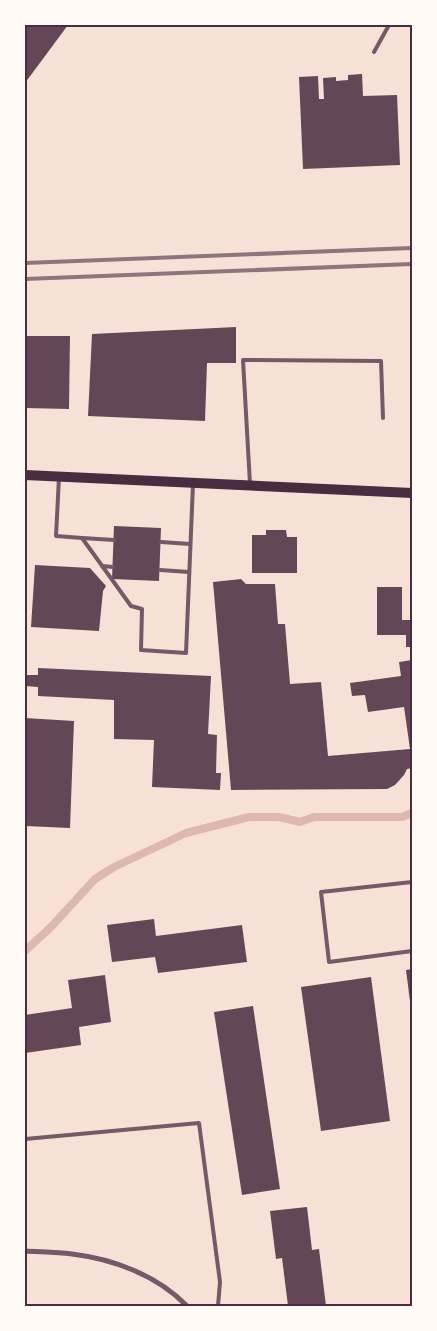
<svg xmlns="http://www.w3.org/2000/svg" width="437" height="1331" font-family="Rubik,sans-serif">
	<rect width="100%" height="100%" fill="#f7e1d7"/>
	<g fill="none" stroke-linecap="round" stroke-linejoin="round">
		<polyline stroke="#dcb8b0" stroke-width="8" points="25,951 51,927 95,879 114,867 186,833 249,817 279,817 300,822 314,817 402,817 412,813"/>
	</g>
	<g fill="#644757">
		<polygon points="25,25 68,25 25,83"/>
		<polygon points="362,74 363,96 397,95 400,165 303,169 299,77 318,76 319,99 324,99 323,78 336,77 336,81 348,80 348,75"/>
		<polygon points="236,327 236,363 207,363 205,421 88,416 92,334"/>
		<polygon points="25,336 70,336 69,409 25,408"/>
		<polygon points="114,526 161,528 159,581 112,579"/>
		<polygon points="266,530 286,530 287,537 297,537 297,573 252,573 252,535 266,535"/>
		<polygon points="35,565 90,568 106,586 103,591 99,631 31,627"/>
		<polygon points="241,579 246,584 275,584 278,624 285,624 290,684 321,682 328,756 410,749 404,707 368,712 365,695 352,696 350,683 401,676 399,662 412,660 412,768 407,769 404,775 395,785 387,789 231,790 213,582"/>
		<polygon points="377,587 402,587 402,620 412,620 412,647 406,647 406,635 377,635"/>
		<polygon points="38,668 211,676 208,734 217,735 216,773 221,773 220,790 152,787 154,740 114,739 114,700 38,696 38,687 25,686 25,675 38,675"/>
		<polygon points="25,718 74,721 70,828 25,826"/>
		<polygon points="154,919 156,936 242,925 247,962 158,973 155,957 112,962 107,925"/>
		<polygon points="412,969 412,1008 411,1009 406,970"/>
		<polygon points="105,975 111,1022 79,1027 81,1045 25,1053 25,1015 72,1008 68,980"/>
		<polygon points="371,977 390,1121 321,1131 301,987"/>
		<polygon points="253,1006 280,1189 242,1195 214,1012"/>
		<polygon points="307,1207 312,1250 319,1249 326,1306 288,1306 282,1258 276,1259 270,1211"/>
	</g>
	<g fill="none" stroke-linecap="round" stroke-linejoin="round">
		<g stroke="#755966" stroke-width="4">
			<polyline points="374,52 389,25"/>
			<polyline points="25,146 25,152"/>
			<polyline points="59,477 56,536 82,538 131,606 142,609 141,650 186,653 193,484"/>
			<polyline points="250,484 243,360 381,361 383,418"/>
			<polyline points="82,538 114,540"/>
			<polyline points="161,542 190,544"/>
			<polyline points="102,566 113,567"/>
			<polyline points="160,570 189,572"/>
			<polyline points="412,882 321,892 329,962 412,951"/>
			<polyline points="25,1139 199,1123 220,1282 218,1306"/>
		</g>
		<path stroke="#755966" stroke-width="5" d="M25,1251C40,1252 56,1252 72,1254C113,1259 157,1275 187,1306"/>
		<polyline stroke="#4a2c40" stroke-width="10" points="25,475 412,493"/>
		<g stroke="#8f747c" stroke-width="4">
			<polyline points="25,263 412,248"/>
			<polyline points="25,279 412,264"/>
		</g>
	</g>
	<rect width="437" height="1331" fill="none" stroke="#fffaf5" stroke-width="52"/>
	<rect x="26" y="26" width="385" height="1279" fill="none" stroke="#4a2c40" stroke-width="2"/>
</svg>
